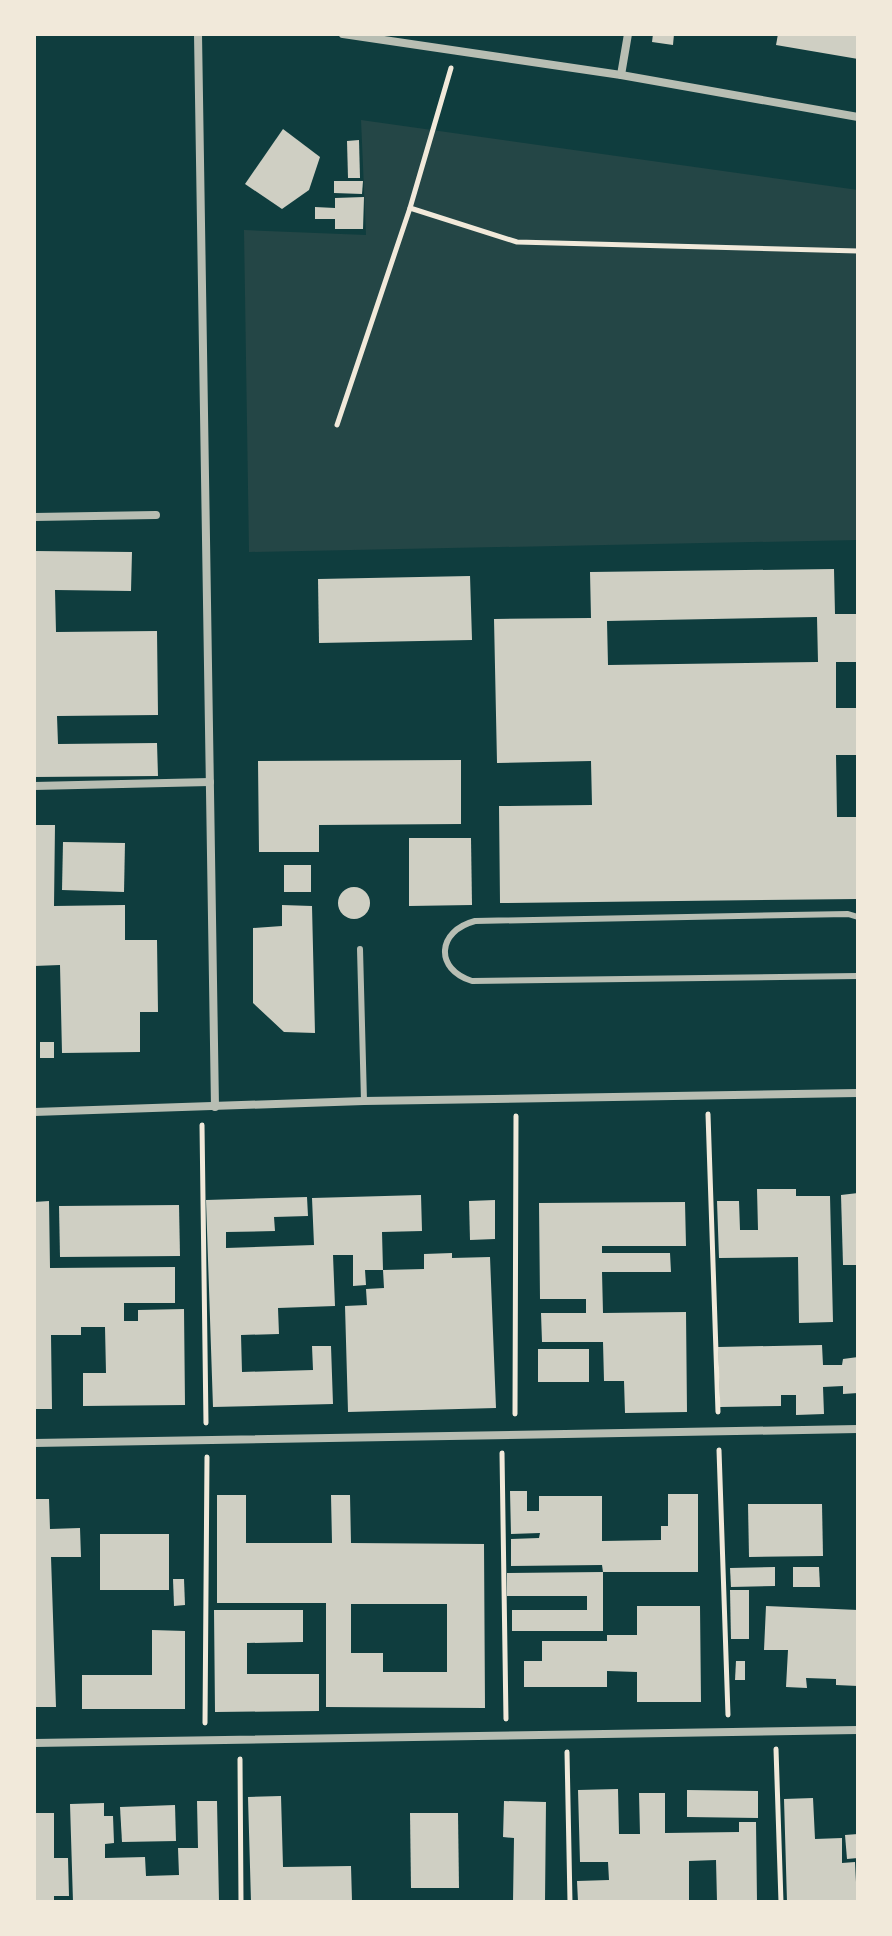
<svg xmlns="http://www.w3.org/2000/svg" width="892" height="1936" font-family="'Golos Text',sans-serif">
	<rect width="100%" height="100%" fill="#0f3d3e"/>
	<polygon fill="#244646" points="361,120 858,190 858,540 249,552 244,230 366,235"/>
	<g fill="#cfcfc3" fill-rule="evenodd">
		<polygon points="653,34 674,34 673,45 652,42"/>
		<polygon points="778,34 858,34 858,59 776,45"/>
		<polygon points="283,129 320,157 309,190 282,209 245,184"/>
		<polygon points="359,140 360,178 348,178 347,141"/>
		<polygon points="334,181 363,181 362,194 334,193"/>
		<polygon points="364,197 363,229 335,229 335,219 315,219 315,207 335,208 335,198"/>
		<polygon points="34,551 132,552 131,591 55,590 56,632 157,631 158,715 57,716 58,744 157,743 158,776 34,777"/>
		<path d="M834,569L835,614H858V662H836V708H858V755H836L837,817H858V899L500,903L499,806L592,805L591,761L497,763L494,619L591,618L590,572ZM817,617L818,662L608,665L607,621Z"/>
		<polygon points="470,576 472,640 319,643 318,579"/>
		<polygon points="461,760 461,824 319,825 319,852 259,852 258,761"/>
		<polygon points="34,825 55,825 54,906 125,905 125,940 157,940 158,1012 140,1012 140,1052 62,1053 60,965 34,966"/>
		<polygon points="409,838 471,838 472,905 409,906"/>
		<polygon points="63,842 125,843 124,892 62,890"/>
		<rect x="284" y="865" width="27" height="27"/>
		<circle cx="354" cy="903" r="16"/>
		<polygon points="282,905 312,906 315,1033 284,1032 253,1003 253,928 282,926"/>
		<rect x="40" y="1042" width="14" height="16"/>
		<polygon points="757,1189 796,1189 796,1196 830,1196 833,1322 799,1323 798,1257 719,1258 717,1201 739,1201 740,1230 758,1230"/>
		<polygon points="858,1193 858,1265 843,1265 841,1195"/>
		<polygon points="421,1195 422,1231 382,1232 383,1270 365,1270 366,1285 353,1286 353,1255 333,1255 335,1306 278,1308 279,1334 241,1335 242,1372 313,1370 312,1346 331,1346 333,1404 213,1407 206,1200 307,1197 308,1216 274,1217 275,1231 226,1232 226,1248 314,1245 312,1198"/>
		<polygon points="495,1200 495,1239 470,1240 469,1201"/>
		<polygon points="49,1201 50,1268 175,1267 175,1303 124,1303 124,1321 138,1321 138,1310 184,1309 185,1405 83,1406 83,1373 106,1373 105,1327 81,1327 81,1335 51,1335 52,1409 34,1409 34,1202"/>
		<polygon points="685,1202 686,1246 602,1246 602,1253 670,1253 671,1272 602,1272 603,1313 686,1312 687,1412 625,1413 624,1381 604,1381 603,1342 542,1342 541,1313 586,1313 586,1299 540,1299 539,1203"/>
		<polygon points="179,1205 180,1256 60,1257 59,1206"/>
		<polygon points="452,1253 452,1258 490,1257 496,1408 348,1412 345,1306 367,1305 366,1289 384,1288 383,1270 424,1269 424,1254"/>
		<polygon points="822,1345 823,1365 842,1365 843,1359 858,1357 858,1393 843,1394 843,1386 823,1387 824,1414 796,1415 796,1395 781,1395 781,1406 720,1407 718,1347"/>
		<rect x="538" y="1349" width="51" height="33"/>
		<polygon points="510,1491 527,1491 527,1511 539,1511 539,1496 602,1496 602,1541 661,1540 661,1526 668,1526 668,1494 698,1494 698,1572 603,1572 602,1565 511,1566 511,1539 539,1538 540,1533 511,1534"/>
		<path d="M217,1495H246V1543H332L331,1495H350L351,1543L484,1544L485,1708L326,1707V1603H217ZM351,1604H447V1672H383V1653H351Z"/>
		<polygon points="34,1499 49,1499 50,1529 80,1528 81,1557 51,1557 56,1707 34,1707"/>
		<polygon points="748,1504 822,1504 823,1556 749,1557"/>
		<rect x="100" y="1534" width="69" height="56"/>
		<polygon points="775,1567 775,1586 731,1587 730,1568"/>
		<polygon points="793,1567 819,1567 820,1587 793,1587"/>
		<polygon points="603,1572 603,1631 512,1631 512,1610 587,1610 587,1596 507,1596 507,1573"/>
		<polygon points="173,1579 184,1579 185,1605 174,1606"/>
		<polygon points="730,1590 749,1590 749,1639 731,1639"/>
		<polygon points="637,1606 700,1606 701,1702 637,1702 637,1672 607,1671 607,1687 524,1687 524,1661 542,1661 542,1641 607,1641 607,1635 637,1635"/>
		<polygon points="766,1606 858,1610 858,1686 836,1685 836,1679 806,1678 807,1688 786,1687 788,1650 764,1650"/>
		<polygon points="214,1610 303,1610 303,1642 247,1643 247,1674 319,1674 319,1711 215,1712"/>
		<polygon points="152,1630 185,1631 185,1709 82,1709 82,1675 152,1675"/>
		<polygon points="736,1661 745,1661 745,1680 735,1680"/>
		<polygon points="618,1789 619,1834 640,1834 639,1793 665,1793 665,1833 739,1832 739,1822 756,1822 757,1902 717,1902 716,1860 689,1861 689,1902 578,1902 577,1881 609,1880 608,1862 580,1862 578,1790"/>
		<polygon points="687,1790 758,1791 758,1818 687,1817"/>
		<polygon points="281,1796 283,1867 351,1866 352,1901 251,1902 248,1797"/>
		<polygon points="813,1798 815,1839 842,1838 842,1863 855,1862 857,1902 787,1902 784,1799"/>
		<polygon points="197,1801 217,1801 219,1902 73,1902 70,1804 104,1803 104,1816 113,1816 114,1843 105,1844 105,1858 145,1857 146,1876 179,1875 178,1848 198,1848"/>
		<polygon points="504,1801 546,1802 545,1902 513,1902 514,1838 503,1837"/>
		<polygon points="175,1805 176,1841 122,1842 120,1807"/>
		<polygon points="34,1813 54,1813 54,1858 68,1858 69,1896 54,1896 54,1902 34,1902"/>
		<polygon points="410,1813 458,1813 459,1888 411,1888"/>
		<polygon points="858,1834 858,1858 847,1859 845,1835"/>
	</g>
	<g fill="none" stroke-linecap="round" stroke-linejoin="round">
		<g stroke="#f1e9da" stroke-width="5">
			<polyline points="410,208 517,242 858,251"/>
			<polyline points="337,425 410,208 451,68"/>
			<polyline points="708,1114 718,1412"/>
			<polyline points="202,1125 206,1423"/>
			<polyline points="515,1414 516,1116"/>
			<polyline points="719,1450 728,1715"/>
			<polyline points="502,1453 506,1719"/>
			<polyline points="205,1723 207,1457"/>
			<polyline points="776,1749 781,1902"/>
			<polyline points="567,1752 570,1902"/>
			<polyline points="240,1759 241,1902"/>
		</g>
		<g stroke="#b8beb3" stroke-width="6">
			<path d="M858,917L848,914L475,921C437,931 434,969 472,981L858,976"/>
			<polyline points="360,949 364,1101"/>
		</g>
		<g stroke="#b8beb3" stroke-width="8">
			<polyline points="198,34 215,1107"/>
			<polyline points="343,34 621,75 858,117"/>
			<polyline points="621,75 628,34"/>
			<polyline points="34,517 156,515"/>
			<polyline points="34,786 210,782"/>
			<polyline points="34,1112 364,1101 858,1093"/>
			<polyline points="34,1443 858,1429"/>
			<polyline points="34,1743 858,1730"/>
		</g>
	</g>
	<rect width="892" height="1936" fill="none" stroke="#f1e9da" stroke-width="72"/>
</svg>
